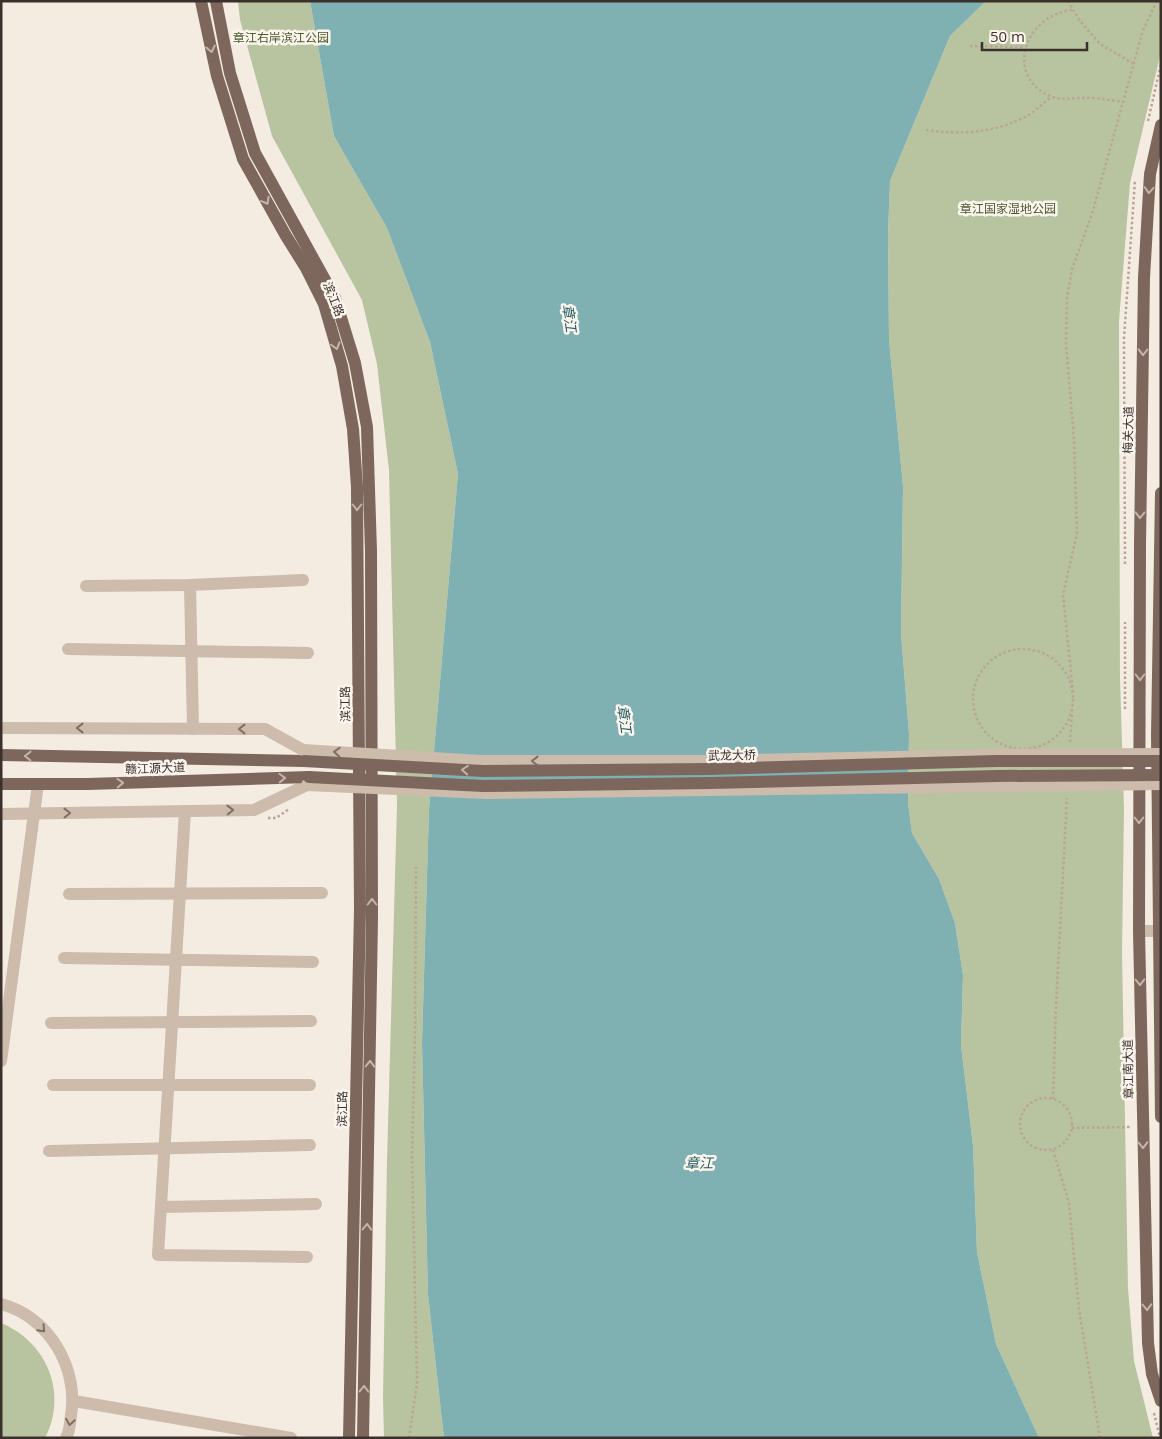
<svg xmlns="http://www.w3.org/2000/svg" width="1162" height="1439" font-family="'Open Sans','Noto Sans SC',sans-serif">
	<rect width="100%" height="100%" fill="#f4ebe1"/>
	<g fill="#b8c4a0">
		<polygon points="238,1 310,1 334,136 387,228 430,342 458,474 429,809 422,1043 428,1295 444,1438 384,1438 383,1397 387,1161 397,806 389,470 377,364 362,300 272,136 240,20"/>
		<polygon points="986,1 1161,1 1161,52 1130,183 1119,321 1120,678 1124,809 1122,953 1128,1288 1134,1361 1153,1438 1039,1438 996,1344 977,1252 973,1145 961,1045 963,975 955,923 939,879 912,833 908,803 909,734 901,633 903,486 889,340 888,234 890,181 950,36"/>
		<path d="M1,1323C47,1342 68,1393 45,1438H1Z"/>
	</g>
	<polygon fill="#7fb0b2" points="310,1 986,1 950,36 890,181 888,234 889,340 903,486 901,633 909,734 908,803 912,833 939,879 955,923 963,975 961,1045 973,1145 977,1252 996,1344 1039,1438 444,1438 428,1295 422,1043 429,809 458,474 430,342 387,228 334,136"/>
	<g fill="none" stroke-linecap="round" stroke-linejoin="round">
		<g stroke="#b9a596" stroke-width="2.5" stroke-dasharray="2.5 2.5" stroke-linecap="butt">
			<polyline points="1068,1 1080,21 1100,44 1134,64"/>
			<path d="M1072,10C1026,15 1003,75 1050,96C1061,101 1070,98 1081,98C1094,97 1109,100 1123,102"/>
			<polyline points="970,46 1025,47"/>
			<polyline points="1148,121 1161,64"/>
			<path d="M926,130C961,135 995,133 1027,116C1036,111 1043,103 1051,97"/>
			<polyline points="1125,564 1124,338 1135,180"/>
			<circle cx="1023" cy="699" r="50"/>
			<polyline points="1073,692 1063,595 1077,533 1074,439 1066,344 1067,298 1072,269 1092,214 1143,30 1157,1"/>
			<polyline points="1125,709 1125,622"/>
			<polyline points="1070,742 1072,712"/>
			<polyline points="268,818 276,818 289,809"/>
			<circle cx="1046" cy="1124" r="26"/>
			<polyline points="1053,1099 1056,1006 1067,798"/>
			<polyline points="1072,1128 1131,1127"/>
			<polyline points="1053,1150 1069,1203 1079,1309 1100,1438"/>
			<polyline points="1154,1413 1160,1438"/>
			<polyline points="409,1438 417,1383 412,1157 415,1034 416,867"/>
		</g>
		<g stroke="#cdbbac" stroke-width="12">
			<polyline points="190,585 193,729"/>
			<polyline points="86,586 190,585 303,580"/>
			<polyline points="68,649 308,653"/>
			<polyline points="1,728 265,729 303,750"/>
			<polyline points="185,811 158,1255 307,1257"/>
			<polyline points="1,814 254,810 307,785"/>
			<polyline points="69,894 322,893"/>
			<polyline points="1139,931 1161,931"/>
			<polyline points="64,958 313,962"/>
			<polyline points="51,1023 311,1021"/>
			<polyline points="1,1061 38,784"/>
			<polyline points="53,1085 310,1085"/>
			<polyline points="49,1151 310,1145"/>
			<polyline points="161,1207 316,1204"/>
			<path d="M1,1304C49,1316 79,1369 71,1415C70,1423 70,1431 66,1438"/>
			<polyline points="74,1401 291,1438"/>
		</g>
		<g stroke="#7d675c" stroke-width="12">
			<polyline points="201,1 217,76 243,159 286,236 306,268 324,304 342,366 353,429 357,487 360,910 349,1438"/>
			<polyline points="216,1 230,73 255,153 335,298 355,363 367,427 371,551 372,919 363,1438"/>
			<polyline points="1161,125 1150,174 1144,278 1140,544 1139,931 1148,1343 1152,1374 1161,1401"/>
			<polyline points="1161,493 1157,735 1161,1117"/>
			<polyline points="1,755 304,761"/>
			<polyline points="1,784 88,784 309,777"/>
		</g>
		<g stroke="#cdbbac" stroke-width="12">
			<polyline points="303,750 481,761 707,761 995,755 1161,754"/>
			<polyline points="307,785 486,793 1161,784"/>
		</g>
		<g stroke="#7d675c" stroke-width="12">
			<polyline points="304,761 483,771 708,769 996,761 1161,761"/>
			<polyline points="309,777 483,786 710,783 997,776 1161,775"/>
		</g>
	</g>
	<defs><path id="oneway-chevron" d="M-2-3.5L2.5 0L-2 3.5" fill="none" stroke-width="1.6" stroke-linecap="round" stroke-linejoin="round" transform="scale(1.25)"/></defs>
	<g stroke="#c2b5ac">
		<use href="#oneway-chevron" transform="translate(211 49) rotate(78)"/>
		<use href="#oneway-chevron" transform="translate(1149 190) rotate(94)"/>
		<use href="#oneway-chevron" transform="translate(266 201) rotate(61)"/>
		<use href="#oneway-chevron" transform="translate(336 346) rotate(74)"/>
		<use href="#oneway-chevron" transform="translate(1143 352) rotate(91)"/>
		<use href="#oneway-chevron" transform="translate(357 507) rotate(90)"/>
		<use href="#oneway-chevron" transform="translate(1140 515) rotate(91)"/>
		<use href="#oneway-chevron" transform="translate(1140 677) rotate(90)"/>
		<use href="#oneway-chevron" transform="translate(28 756) rotate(-179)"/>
		<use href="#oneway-chevron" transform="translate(465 770) rotate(-176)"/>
		<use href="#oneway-chevron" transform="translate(282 778) rotate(-2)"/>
		<use href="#oneway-chevron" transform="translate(120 783) rotate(-2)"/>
		<use href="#oneway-chevron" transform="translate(1139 820) rotate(90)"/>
		<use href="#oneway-chevron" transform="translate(372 902) rotate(-90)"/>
		<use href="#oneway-chevron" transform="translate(1140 982) rotate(89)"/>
		<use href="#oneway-chevron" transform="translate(370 1064) rotate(-89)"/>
		<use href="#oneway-chevron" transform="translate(1143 1145) rotate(89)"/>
		<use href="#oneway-chevron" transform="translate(367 1227) rotate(-89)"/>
		<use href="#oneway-chevron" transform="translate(1147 1307) rotate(88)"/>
		<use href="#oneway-chevron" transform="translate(364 1389) rotate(-89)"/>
	</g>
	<g stroke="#7d6f65">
		<use href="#oneway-chevron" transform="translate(80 728) rotate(-180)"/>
		<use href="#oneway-chevron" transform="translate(242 729) rotate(-180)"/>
		<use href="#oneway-chevron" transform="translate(337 752) rotate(-177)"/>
		<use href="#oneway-chevron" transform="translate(535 761) rotate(180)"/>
		<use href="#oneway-chevron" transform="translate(230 810) rotate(-1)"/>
		<use href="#oneway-chevron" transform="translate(67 813) rotate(-1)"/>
		<use href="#oneway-chevron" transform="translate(42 1329) rotate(47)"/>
		<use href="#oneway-chevron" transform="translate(70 1422) rotate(99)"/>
	</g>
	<g text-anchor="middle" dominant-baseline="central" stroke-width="5" stroke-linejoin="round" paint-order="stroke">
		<g font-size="12" fill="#4a5a2e" stroke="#fbf5ee">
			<text x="281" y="37">章江右岸滨江公园</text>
			<text x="1008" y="208">章江国家湿地公园</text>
		</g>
		<g font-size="12" fill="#3b302b" stroke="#fbf5ee">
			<text transform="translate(334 299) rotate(68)">滨江路</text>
			<text transform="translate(1128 430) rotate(-89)">梅关大道</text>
			<text transform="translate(345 704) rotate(-91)">滨江路</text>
			<text transform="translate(732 755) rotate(-1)">武龙大桥</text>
			<text transform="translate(155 768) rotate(-2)">赣江源大道</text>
			<text transform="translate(1128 1069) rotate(-91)">章江南大道</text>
			<text transform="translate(342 1109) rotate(-89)">滨江路</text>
		</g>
		<g font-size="14" font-style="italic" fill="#1f5a5e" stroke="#fbf5ee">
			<text transform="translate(570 318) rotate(82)">章江</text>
			<text transform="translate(625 719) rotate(82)">章江</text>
			<text x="699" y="1162">章江</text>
		</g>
	</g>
	<rect width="1162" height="1439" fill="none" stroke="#3b302b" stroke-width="5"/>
	<path d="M982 42v8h105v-8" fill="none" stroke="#3b302b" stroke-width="2.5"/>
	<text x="990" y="42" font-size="15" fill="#3b302b" stroke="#fbf5ee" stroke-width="4" paint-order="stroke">50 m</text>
</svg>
